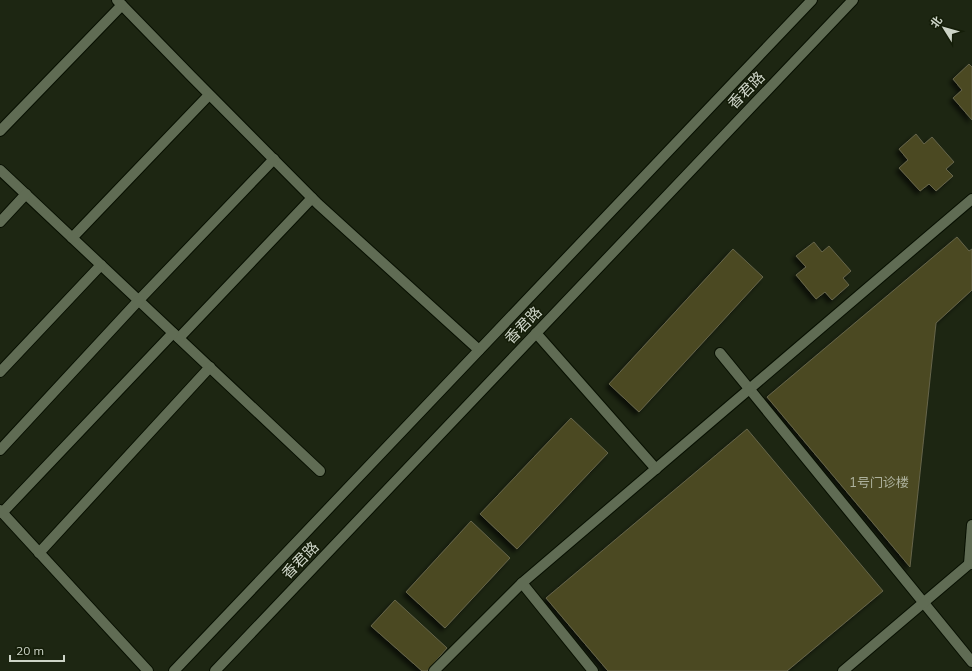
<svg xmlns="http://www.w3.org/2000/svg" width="972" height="671" font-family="Mulish,'Noto Sans SC',sans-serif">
	<defs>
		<filter id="shadow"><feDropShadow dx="-3.5" dy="3.5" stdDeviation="2" flood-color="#0009"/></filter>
	</defs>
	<rect width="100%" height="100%" fill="#1d2612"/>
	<g fill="#4c4920" stroke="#66654b" filter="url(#shadow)">
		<polygon points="969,64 972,67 972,120 953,98 962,90 953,79"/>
		<polygon points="916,134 924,144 932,137 954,162 946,169 953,176 936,191 929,184 920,191 899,168 908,160 899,149"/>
		<polygon points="957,237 969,251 972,249 972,290 936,323 910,567 767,397"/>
		<polygon points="814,242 822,252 829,246 851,271 843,278 849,285 832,300 825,292 816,299 796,275 806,267 796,256"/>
		<polygon points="733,249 763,277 639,412 609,384"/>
		<polygon points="571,418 608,453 517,549 480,514"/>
		<polygon points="747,429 883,591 787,671 608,671 546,598"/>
		<polygon points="471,521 510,558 445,628 406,592"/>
		<polygon points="395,600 447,648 427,671 422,671 371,626"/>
	</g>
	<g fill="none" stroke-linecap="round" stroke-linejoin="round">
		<defs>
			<g id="service">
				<polyline points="536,333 656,469"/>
				<polyline points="720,353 972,662"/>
				<polyline points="969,564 972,525"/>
				<polyline points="522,583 593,671"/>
				<polyline points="434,671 522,583 972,199"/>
				<polyline points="843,671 969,564 972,564"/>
			</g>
			<g id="minor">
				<polyline points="117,0 191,76 318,204 479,350"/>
				<polyline points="0,131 122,5"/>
				<polyline points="0,170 320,471"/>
				<polyline points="0,222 26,194"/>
				<polyline points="72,238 209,95"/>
				<polyline points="179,338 312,198"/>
				<polyline points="0,372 101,265"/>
				<polyline points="0,450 139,300 274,159"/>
				<polyline points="0,510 148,671"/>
				<polyline points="2,513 173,333"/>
				<polyline points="39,553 210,367"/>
			</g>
			<g id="secondary">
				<polyline points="174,671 812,0"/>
				<polyline points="215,671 853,0"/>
			</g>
		</defs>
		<use href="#service" stroke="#070f00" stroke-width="12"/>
		<use href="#minor" stroke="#070f00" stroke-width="12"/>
		<use href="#secondary" stroke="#070f00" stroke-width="12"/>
		<use href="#service" stroke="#606c54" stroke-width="10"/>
		<use href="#minor" stroke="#606c54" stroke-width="10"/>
		<use href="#secondary" stroke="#606c54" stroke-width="10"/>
	</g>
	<g text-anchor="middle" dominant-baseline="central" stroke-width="3" stroke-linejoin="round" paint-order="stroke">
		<g font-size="13" fill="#adb19d">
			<text x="879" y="482">1号门诊楼</text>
		</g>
		<g font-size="15" fill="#cdd4c7" stroke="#141d08">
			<text transform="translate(746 90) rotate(-46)">香君路</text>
			<text transform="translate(523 325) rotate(-46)">香君路</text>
			<text transform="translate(300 560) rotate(-46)">香君路</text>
		</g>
	</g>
	<g transform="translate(944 28) rotate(307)" stroke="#141d08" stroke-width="3" paint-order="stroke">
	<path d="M0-3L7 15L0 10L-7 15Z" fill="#cdd4c7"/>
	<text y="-6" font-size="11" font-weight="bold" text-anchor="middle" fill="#cdd4c7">北</text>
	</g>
	<path d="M10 655v6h54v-6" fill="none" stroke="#cdd4c7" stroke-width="2"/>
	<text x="16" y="655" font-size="12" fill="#cdd4c7" stroke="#141d08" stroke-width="3" paint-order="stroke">20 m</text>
</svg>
